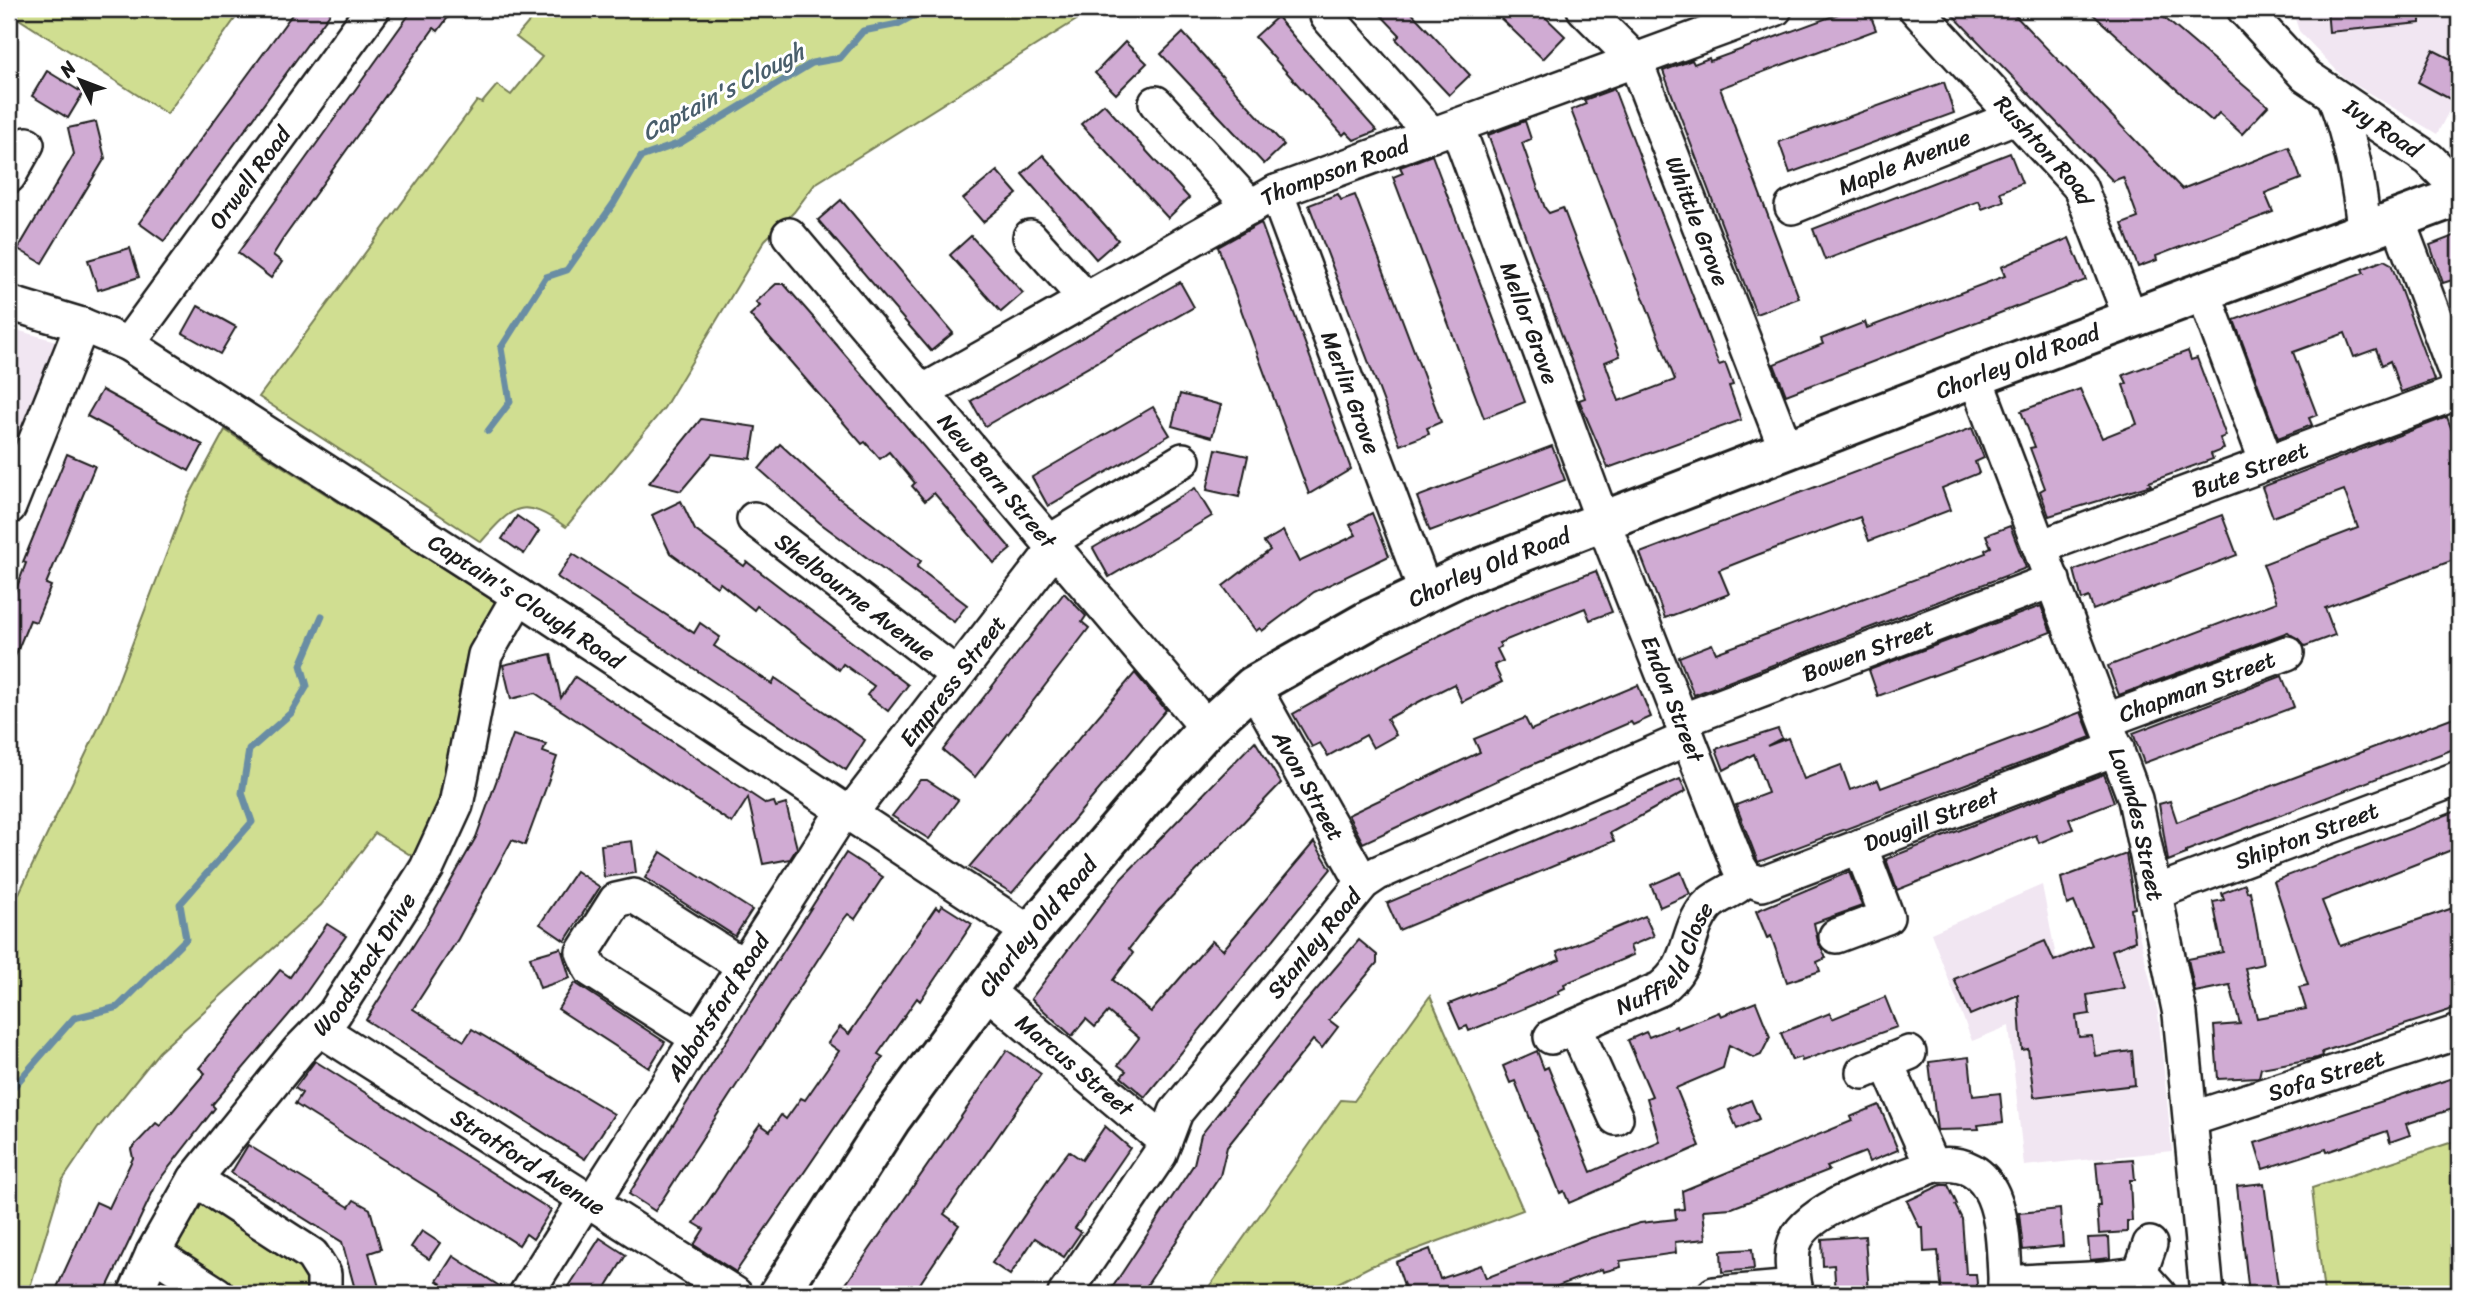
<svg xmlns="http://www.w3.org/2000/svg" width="2468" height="1303" font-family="Sriracha,sans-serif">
	<rect width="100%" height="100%" fill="#fff"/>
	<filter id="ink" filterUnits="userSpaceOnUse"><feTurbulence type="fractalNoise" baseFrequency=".0143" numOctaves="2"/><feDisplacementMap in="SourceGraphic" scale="14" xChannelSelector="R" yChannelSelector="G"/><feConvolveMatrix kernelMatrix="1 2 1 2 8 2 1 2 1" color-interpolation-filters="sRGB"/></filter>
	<g filter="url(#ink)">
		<g fill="#f1e6f2">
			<polygon points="2292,9 2450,9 2459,33 2459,107 2452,105 2437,134 2344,78 2299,31"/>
			<polygon points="9,328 56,341 56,358 9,472"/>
			<polygon points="2042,885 2056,957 2137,926 2158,1013 2172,1151 2024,1166 2009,1026 1972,1041 1931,933"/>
		</g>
		<g fill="#d0de91" stroke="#767d56" stroke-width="2">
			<polygon points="23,9 242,9 167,114 16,17"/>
			<path d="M540,9H1094L815,184L794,212L765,240L664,408L566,527C523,497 514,504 481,542L259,397L477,101L482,103L497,85L511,95L542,57L516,37Z"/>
			<polygon points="225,430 497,603 442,812 420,861 375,833 321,905 159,1052 98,1128 62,1181 28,1294 9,1294 9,914 107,710 187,500"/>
			<polygon points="1430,996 1523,1210 1371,1266 1326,1289 1321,1294 1204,1294 1341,1100 1354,1101"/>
			<polygon points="2459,1140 2459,1294 2324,1294 2312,1188"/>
			<polygon points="198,1198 307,1266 312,1294 237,1294 172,1252"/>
		</g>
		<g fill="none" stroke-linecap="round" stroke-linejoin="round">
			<g stroke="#698da4" stroke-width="7">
				<polyline points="488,431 510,402 501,348 546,277 567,270 614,203 641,157 680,143 812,63 840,58 863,31 898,24 926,9"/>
				<polyline points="9,1092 74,1018 118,1007 186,939 180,904 252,822 242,793 249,750 291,713 307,686 301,665 322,616"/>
			</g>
		</g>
		<g fill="#d0abd3" stroke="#1c1c1c" stroke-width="2">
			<polygon points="296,9 333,9 164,241 139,223"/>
			<polygon points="406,9 454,9 438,31 434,28 283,239 273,255 282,262 271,278 238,253 411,12"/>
			<polygon points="1375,9 1408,9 1470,75 1449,95 1396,39 1400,35"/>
			<polygon points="1491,9 1537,9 1565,36 1543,59"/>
			<polygon points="1852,9 1868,9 1876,30 1720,88 1799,298 1756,314 1663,71 1692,60 1694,64 1709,58 1710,61"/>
			<polygon points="1947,9 1997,9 2003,15 2009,9 2182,189 2289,147 2301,179 2265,193 2273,212 2156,256 2157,260 2138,267 2122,224 2138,218 2123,177 2113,181"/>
			<polygon points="2087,9 2154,9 2268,106 2242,134 2219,113 2212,121"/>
			<polygon points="2327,9 2420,9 2420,23 2329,32"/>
			<polygon points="1277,17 1305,50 1377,131 1354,140 1346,132 1343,135 1255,37"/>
			<polygon points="1183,33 1284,145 1264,164 1161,54"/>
			<polygon points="1125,42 1147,63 1116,94 1095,73"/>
			<polygon points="2433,50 2459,63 2459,96 2453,92 2450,99 2418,82"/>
			<polygon points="47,71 83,93 68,118 32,96"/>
			<polygon points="1944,82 1954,113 1790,173 1779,142"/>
			<polygon points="1614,89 1719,365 1725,363 1733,385 1729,386 1741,420 1608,468 1579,400 1585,398 1488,135 1525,121 1531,139 1522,143 1545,208 1549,213 1563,208 1620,356 1605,362 1619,401 1675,380 1571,110 1586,104 1584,100"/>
			<polygon points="1104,104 1189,198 1168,218 1081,124"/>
			<polygon points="96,122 105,158 42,263 18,249 74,154 68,128"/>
			<polygon points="2010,153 2022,183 2000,192 2004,201 1982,209 1979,201 1825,260 1813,229"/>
			<polygon points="1043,155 1118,240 1096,259 1022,174"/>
			<polygon points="1432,155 1525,402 1484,418 1393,177 1403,173 1400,167"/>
			<polygon points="997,171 1017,194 983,222 963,199"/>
			<polygon points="1338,194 1341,200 1355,195 1441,422 1427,428 1429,434 1400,445 1309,205"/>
			<polygon points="841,200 953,333 931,351 818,220"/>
			<polygon points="1261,223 1351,469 1309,494 1218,247"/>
			<polygon points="2459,234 2459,278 2443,283 2430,245"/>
			<polygon points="971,236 1023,293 1001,312 950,255"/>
			<polygon points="2069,238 2086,280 1786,395 1774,364 1823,344 1821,339 1865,322 1867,328 2005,276 2001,267"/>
			<polygon points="130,248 139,277 98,290 88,260"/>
			<polygon points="2384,260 2391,264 2434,380 2401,392 2390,361 2382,365 2376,349 2354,357 2345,333 2293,352 2317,415 2309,418 2312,425 2278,438 2234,320 2364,273 2362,269"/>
			<polygon points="1180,282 1194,307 985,426 971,401"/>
			<polygon points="776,284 784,284 812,316 1011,549 994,563 934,493 925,501 912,486 915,483 889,452 880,459 865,442 862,444 750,315 760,306 756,302"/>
			<polygon points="198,306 236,327 220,354 183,333"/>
			<polygon points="2188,351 2191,360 2197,358 2226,436 2220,438 2224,449 2211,454 2213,459 2149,482 2151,485 2049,516 2040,491 2045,488 2030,448 2035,447 2021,411 2080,389 2102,438 2137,424 2123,385 2127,383 2123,375"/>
			<polygon points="102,390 203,445 189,471 87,416"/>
			<polygon points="1180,394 1221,405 1212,437 1172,426"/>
			<polygon points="1153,407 1170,435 1048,506 1032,477"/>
			<polygon points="2447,417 2459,449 2459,558 2325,608 2335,635 2305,646 2288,632 2119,695 2108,666 2277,602 2263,564 2358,528 2344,490 2273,517 2262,487"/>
			<polygon points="701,419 756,427 751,459 712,454 681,491 649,483"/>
			<polygon points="1972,428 1984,458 1975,462 1979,473 1942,488 1950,510 1869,541 1860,517 1757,555 1719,570 1729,594 1665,618 1640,553"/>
			<polygon points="780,444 840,499 921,561 917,567 967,605 954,622 820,523 759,469"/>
			<polygon points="1552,446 1565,480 1430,531 1417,497"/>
			<polygon points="1216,449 1248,456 1239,497 1207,490"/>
			<polygon points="67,454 95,466 46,584 51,586 36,622 30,620 9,671 9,608 26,563 23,562"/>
			<polygon points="1195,488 1212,516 1109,577 1093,548"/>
			<polygon points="681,501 695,530 744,566 747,562 908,685 888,711 867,695 874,686 843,664 839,670 757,606 754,610 720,583 717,587 670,553 652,515"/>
			<polygon points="1372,513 1389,556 1314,592 1262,631 1260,628 1256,631 1223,586 1270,550 1264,542 1283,531 1299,562 1356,535 1350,525"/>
			<polygon points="2222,515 2237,555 2093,610 2089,597 2082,600 2074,570"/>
			<polygon points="517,516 539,531 524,554 502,539"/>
			<polygon points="2010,526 2026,568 1694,695 1679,657 1712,644 1716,653 1986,553 1985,550 1991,547 1986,535"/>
			<polygon points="573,554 694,633 700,623 720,637 714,646 772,684 775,678 865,740 846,770 557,577"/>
			<polygon points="1596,571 1612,612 1590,620 1585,608 1499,643 1501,646 1497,649 1503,661 1494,665 1502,682 1462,702 1454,684 1426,698 1387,719 1396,735 1373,748 1366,735 1328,756 1320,743 1312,747 1293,714 1384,663 1485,613"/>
			<polygon points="1064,593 1086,616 1082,622 1089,628 975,777 943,750"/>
			<polygon points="2041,606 2051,632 1878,696 1869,670"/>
			<polygon points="551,654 561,698 575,677 766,804 774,802 776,807 786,804 797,848 790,859 763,864 748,798 732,823 535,693 511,699 503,665"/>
			<polygon points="1135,673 1166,710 1035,866 1012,893 969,867"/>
			<polygon points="2282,676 2294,707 2144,763 2133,733"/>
			<polygon points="1638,685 1651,717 1633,725 1631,722 1520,770 1363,843 1348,815 1480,752 1474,739 1525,718 1531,730"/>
			<polygon points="2081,712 2091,737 1758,862 1736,805 1768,793 1754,754 1724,770 1716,749 1778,729 1782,738 1767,746 1788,738 1804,779 1841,765 1850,790 1878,780 1881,788"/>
			<polygon points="2459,715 2459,747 2186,851 2186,854 2168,861 2159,804 2170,801 2177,822"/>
			<polygon points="513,735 546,744 543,752 557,757 535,818 525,845 512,840 458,939 413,1009 464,1041 472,1029 614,1114 585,1159 366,1020 425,927 476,837"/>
			<polygon points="1255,741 1281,783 1159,910 1129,949 1133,953 1113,980 1151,1012 1212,941 1223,950 1314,842 1331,869 1145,1097 1121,1077 1126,1071 1118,1065 1139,1038 1108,1012 1095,1027 1086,1019 1072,1036 1031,999 1121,879"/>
			<polygon points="2104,774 2114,802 2069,819 2073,829 2039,843 2036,835 1897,890 1886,859"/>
			<polygon points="1680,779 1686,791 1610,833 1614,841 1399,930 1387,903"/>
			<polygon points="920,780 927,780 958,800 929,839 892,816"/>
			<polygon points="2459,810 2459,847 2322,901 2340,946 2459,906 2459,952 2451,955 2459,982 2459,1007 2322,1052 2323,1056 2317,1058 2261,1068 2259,1077 2218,1079 2214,1026 2240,1024 2230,985 2195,992 2188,959 2223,952 2213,902 2224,900 2222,893 2245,884 2247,892 2250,891 2263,964 2245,968 2257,1018 2306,1009 2299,987 2308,985 2274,881"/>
			<polygon points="632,841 636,873 604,877 601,845"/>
			<polygon points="661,852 752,910 735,936 645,878"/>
			<polygon points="846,853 883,877 855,919 848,914 844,919 655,1211 629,1194"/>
			<polygon points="2126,854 2135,908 2131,909 2135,941 2112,950 2124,988 2087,995 2090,1014 2076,1016 2079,1037 2092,1036 2095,1056 2132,1051 2135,1085 2034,1097 2028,1049 2022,1050 2018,995 1970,1015 1954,979 2045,941 2054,961 2092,945 2074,902 2067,905 2061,878"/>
			<polygon points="576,871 600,887 565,941 540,924"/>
			<polygon points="1681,872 1690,894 1660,907 1651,885"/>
			<polygon points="1849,872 1862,906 1814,923 1818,942 1826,958 1817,962 1820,971 1787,982 1771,936 1767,938 1756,911"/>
			<polygon points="942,905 972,924 920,1001 917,998 878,1054 883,1057 736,1272 694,1245 704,1229 694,1223 749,1139 760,1124 770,1131 781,1115 786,1119 801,1098 805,1100 839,1051 828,1043 840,1027 849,1034 936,907 939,910"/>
			<polygon points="1645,916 1654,936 1630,946 1633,955 1564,984 1565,988 1558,991 1559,994 1469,1031 1467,1026 1460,1029 1449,1004 1560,960 1557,952"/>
			<polygon points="327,924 346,936 298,1004 212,1105 215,1108 157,1183 104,1294 54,1294 96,1202 109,1208 133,1158 131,1149 156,1123 160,1126 205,1073 199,1068 280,970 290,977"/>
			<polygon points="1359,940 1377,955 1377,963 1329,1020 1338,1027 1322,1048 1313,1040 1227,1147 1220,1176 1141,1294 1108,1294 1194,1164 1201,1135 1300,1009"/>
			<polygon points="561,948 570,978 540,988 530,957"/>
			<polygon points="575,983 665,1042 649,1068 558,1009"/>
			<polygon points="1885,997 1897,1027 1802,1061 1801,1057 1792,1060 1781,1033 1830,1013 1832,1019"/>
			<polygon points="1756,1002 1770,1037 1761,1055 1754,1058 1729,1045 1723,1068 1676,1088 1700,1146 1569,1203 1564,1191 1560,1193 1515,1081 1510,1083 1503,1066 1537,1051 1544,1069 1548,1067 1591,1172 1660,1142 1647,1098 1652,1096 1628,1040 1646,1032 1649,1037 1676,1026 1677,1029 1719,1012 1721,1016"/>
			<polygon points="1007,1050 1041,1074 944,1214 959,1225 913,1294 839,1294"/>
			<polygon points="1969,1057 1973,1096 2000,1093 2003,1122 1978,1125 1979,1129 1937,1130 1929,1062"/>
			<polygon points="315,1061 551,1210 533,1239 526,1234 519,1245 295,1104 302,1093 295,1088"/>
			<polygon points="2459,1076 2459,1107 2406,1124 2410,1135 2390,1142 2387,1131 2327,1152 2326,1149 2263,1169 2255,1143"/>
			<polygon points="1751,1100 1759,1119 1737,1129 1729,1110"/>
			<polygon points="1879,1105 1898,1150 1869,1162 1865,1152 1827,1167 1829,1170 1732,1208 1703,1210 1706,1239 1675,1242 1676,1253 1620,1261 1621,1267 1603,1272 1602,1269 1537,1294 1490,1294 1487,1286 1464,1294 1407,1294 1396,1262 1430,1249 1440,1279 1481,1265 1486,1278 1584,1240 1640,1223 1676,1219 1675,1210 1684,1209 1682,1191 1852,1121 1850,1117"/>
			<polygon points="1105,1126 1130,1148 1075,1228 1081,1232 1064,1257 1035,1238 1010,1275 992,1263 1059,1164 1069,1151 1082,1160"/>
			<polygon points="248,1145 349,1207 354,1200 370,1209 381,1249 369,1253 379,1287 356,1293 342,1242 231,1173"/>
			<polygon points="2133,1159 2135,1180 2130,1180 2132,1221 2127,1221 2127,1232 2099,1234 2097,1206 2100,1206 2096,1162"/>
			<polygon points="2264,1183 2279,1294 2249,1294 2237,1186"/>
			<polygon points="1941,1185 1948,1185 1957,1204 1955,1205 1962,1219 1966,1274 1976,1274 1978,1294 1942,1294 1938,1251 1924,1252 1923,1228 1920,1228 1907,1201"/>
			<polygon points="2060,1209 2063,1246 2023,1250 2019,1213"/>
			<polygon points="422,1231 440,1243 429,1259 411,1247"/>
			<polygon points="1865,1236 1869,1294 1836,1294 1834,1265 1823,1266 1822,1239"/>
			<polygon points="2109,1237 2110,1258 2090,1260 2088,1238"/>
			<polygon points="600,1238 626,1255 602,1294 564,1294"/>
			<polygon points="1752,1249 1754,1269 1722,1272 1721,1251"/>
			<polygon points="453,1256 507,1291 507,1294 451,1294 440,1287 442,1284 437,1281"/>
		</g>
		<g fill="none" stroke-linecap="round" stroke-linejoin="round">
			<defs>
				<g id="minor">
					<path id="s1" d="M1584,9L1635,60L1786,449"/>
					<path id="s2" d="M1916,9L2080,187L2131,319"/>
					<path id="s3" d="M2244,9L2306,76L2429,159L2459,189"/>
					<polyline points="1327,16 1432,135"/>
					<path d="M2335,98C2351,142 2360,184 2364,231"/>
					<polyline points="1156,103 1251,207"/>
					<path id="s4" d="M1457,126L1602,519L1738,865L1746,878L1762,884L2117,748"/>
					<polyline points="9,176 27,144"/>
					<path id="s5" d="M1276,192L1426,593"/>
					<path id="s6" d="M1792,207L2015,117"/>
					<polyline points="2397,218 2459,382"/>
					<path id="s7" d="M789,235L1207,728"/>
					<polyline points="1030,237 1086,299"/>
					<polyline points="2203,291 2267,463"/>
					<path id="s8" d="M9,303L82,325L128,344L519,596L1029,932"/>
					<path id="s9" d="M128,344L373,9"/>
					<path id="s10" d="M1975,377L2135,799L2180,1014L2207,1294"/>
					<path id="s11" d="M922,392L1276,192L1775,9"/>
					<polyline points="9,507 82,325"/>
					<path id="s12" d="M754,519L957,675"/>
					<polyline points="1049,542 1183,460"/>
					<path id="s13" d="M2040,547L2459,392"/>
					<path id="s14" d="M1253,686L1363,883"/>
					<path id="s15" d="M2107,720L2287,653"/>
					<path id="s16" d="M1681,721L2053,580"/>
					<path id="s17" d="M850,814L1055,548"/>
					<path id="s18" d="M2154,893L2459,778"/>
					<polyline points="1836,936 1887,917 1860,846"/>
					<path id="s19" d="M985,990L1165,1141"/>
					<polyline points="1575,1027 1616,1118"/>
					<path id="s20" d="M320,1029L735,1294"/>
					<path id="s21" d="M1551,1037L1660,989C1693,965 1684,934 1706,907C1717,894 1735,892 1746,878"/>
					<polyline points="698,1038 591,970 583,952 616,900 634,896 744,966"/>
					<polyline points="1886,1062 1932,1166"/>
					<polyline points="1863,1072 1909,1053"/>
					<path id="s22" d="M2191,1119L2459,1032"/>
					<polyline points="195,1179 312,1255 324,1274 324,1294"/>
					<path id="s23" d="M592,1203L844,810"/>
					<polyline points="2150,1244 2140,1273 2159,1294"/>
					<polyline points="153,1253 217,1294"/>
					<path d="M2005,1283C2051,1279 2096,1282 2140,1273"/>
					<path id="s24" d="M135,1294L153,1253L195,1179L299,1050L334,1014L427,868L456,805L485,655L519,596"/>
					<polyline points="526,1294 586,1199"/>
					<path id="s25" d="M1065,1294L1160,1154L1176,1112L1363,883L1378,873L1688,738"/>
					<polyline points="1714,1294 1795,1287"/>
					<path d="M1796,1294C1794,1279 1790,1261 1794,1245C1804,1207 1897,1180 1932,1166C2010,1152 2002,1244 2006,1294"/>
				</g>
				<g id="major">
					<path id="s26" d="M779,1294L891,1119L1014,952L1152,789L1207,728L1253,686L1371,619L1461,576L1975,377L2459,196"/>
				</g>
			</defs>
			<use href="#minor" stroke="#1c1c1c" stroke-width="38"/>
			<use href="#major" stroke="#1c1c1c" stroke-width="44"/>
			<use href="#minor" stroke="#fff" stroke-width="33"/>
			<use href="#major" stroke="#fff" stroke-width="38"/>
		</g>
	</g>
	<g text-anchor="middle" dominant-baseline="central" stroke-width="6" stroke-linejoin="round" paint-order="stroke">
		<g font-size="23" fill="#1c1c1c" stroke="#fff">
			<text stroke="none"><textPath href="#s3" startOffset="184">Ivy Road</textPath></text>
			<text stroke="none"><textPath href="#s2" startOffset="191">Rushton Road</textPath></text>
			<text stroke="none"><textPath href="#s6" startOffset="121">Maple Avenue</textPath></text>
			<text stroke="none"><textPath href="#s11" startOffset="469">Thompson Road</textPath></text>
			<text stroke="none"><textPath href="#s9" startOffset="206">Orwell Road</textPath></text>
			<text stroke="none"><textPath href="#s1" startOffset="245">Whittle Grove</textPath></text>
			<text stroke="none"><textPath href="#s4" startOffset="210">Mellor Grove</textPath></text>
			<text stroke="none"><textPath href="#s26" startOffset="1605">Chorley Old Road</textPath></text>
			<text stroke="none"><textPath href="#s5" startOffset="214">Merlin Grove</textPath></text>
			<text stroke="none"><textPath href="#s13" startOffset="224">Bute Street</textPath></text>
			<text stroke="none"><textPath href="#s7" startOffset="322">New Barn Street</textPath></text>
			<text stroke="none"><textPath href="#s26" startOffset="1038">Chorley Old Road</textPath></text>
			<text stroke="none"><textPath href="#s12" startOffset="128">Shelbourne Avenue</textPath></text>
			<text stroke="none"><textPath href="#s8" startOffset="600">Captain's Clough Road</textPath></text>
			<text stroke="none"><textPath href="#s16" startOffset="200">Bowen Street</textPath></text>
			<text stroke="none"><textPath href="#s17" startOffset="168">Empress Street</textPath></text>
			<text stroke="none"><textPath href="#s15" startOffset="96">Chapman Street</textPath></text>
			<text stroke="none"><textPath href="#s4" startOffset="612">Endon Street</textPath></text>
			<text stroke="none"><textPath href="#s14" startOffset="114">Avon Street</textPath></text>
			<text stroke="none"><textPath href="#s4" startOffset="1004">Dougill Street</textPath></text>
			<text stroke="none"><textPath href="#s10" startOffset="476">Lowndes Street</textPath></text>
			<text stroke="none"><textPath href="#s18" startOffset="163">Shipton Street</textPath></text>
			<text stroke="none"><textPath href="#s26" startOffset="450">Chorley Old Road</textPath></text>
			<text stroke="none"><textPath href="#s25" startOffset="432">Stanley Road</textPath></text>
			<text stroke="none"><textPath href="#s21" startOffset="145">Nuffield Close</textPath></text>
			<text stroke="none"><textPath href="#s24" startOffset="404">Woodstock Drive</textPath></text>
			<text stroke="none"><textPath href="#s23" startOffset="233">Abbotsford Road</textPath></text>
			<text stroke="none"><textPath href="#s19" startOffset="117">Marcus Street</textPath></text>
			<text stroke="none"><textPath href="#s22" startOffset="142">Sofa Street</textPath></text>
			<text stroke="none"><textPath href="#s20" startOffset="247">Stratford Avenue</textPath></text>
		</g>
		<g font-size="24" font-style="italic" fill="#495e6b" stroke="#fff">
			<text transform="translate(723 92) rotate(-28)">Captain's Clough</text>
		</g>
	</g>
	<rect width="2468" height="1303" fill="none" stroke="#fff" stroke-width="35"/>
	<rect x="18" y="18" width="2433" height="1268" fill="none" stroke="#1c1c1c" stroke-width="2.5" filter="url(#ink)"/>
	<g transform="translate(80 80) rotate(312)" stroke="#ffffff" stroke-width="5" paint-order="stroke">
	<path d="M0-5L12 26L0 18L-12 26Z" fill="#1c1c1c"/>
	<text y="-10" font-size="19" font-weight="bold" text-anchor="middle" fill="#1c1c1c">N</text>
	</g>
</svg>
